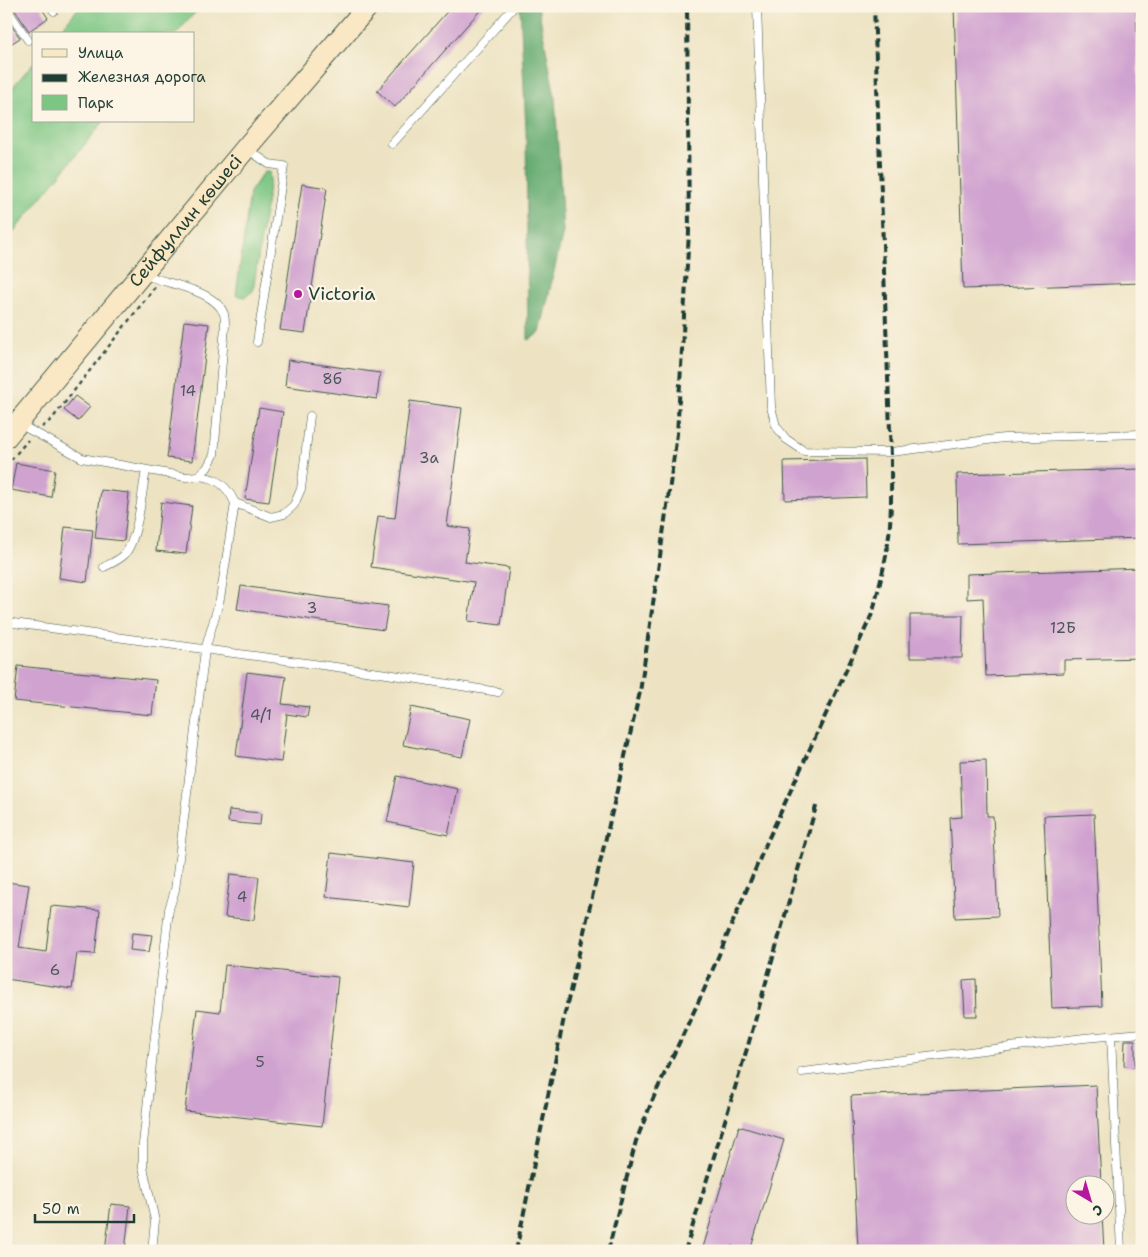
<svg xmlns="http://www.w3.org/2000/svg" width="1148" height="1257" font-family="'Shantell Sans',sans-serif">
	<rect width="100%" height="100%" fill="#fcf5e5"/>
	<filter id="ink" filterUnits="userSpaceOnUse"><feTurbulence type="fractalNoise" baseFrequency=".02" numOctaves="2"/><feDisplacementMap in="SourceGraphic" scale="10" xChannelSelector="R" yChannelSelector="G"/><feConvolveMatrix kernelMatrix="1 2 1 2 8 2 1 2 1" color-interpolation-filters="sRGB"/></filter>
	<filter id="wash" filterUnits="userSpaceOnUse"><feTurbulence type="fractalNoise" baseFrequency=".0096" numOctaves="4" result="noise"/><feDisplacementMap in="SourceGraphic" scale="20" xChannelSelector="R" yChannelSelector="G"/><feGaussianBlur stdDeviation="1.12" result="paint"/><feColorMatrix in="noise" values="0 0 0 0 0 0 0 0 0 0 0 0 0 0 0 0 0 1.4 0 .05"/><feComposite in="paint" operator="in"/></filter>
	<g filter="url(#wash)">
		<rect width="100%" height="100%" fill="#ede3c3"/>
		<g fill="#7cc683" stroke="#4e825c">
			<polygon points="80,6 201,6 176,34 57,34"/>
			<polygon points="34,62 34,121 104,121 6,241 6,95"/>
			<polygon points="264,172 269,172 270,179 253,291 245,297 236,295 250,192"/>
		</g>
		<polygon fill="#65ab71" stroke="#427452" points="520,6 538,6 555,97 563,232 540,333 528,340 526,130"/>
		<g id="blocks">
			<g fill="#d0a2d0">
				<polygon points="12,6 40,6 48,18 29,31"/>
				<polygon points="452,6 484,6 395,107 377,91"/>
				<polygon points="954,6 1136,6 1142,210 1142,283 963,289"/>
				<polygon points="6,18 20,38 6,47"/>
				<polygon points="302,184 327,188 305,333 280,330"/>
				<polygon points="184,321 209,324 192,461 167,458"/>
				<polygon points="288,360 380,373 377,399 285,386"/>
				<polygon points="75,396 90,407 78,421 64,410"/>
				<polygon points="410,401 462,408 447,526 470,529 465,562 509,568 501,625 468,621 474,582 371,567 378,516 395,518"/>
				<polygon points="259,408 283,412 269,502 245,499"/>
				<polygon points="865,459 866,497 785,500 784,461"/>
				<polygon points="16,463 55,470 51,497 11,490"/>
				<polygon points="1142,469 1142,538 958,544 957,474"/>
				<polygon points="101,490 129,493 124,541 95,538"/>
				<polygon points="161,502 192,506 186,554 156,551"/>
				<polygon points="65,527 93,530 87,582 59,578"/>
				<polygon points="1142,568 1142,658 1064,660 1064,673 986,676 983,598 967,599 967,574"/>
				<polygon points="241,586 388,606 384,630 237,609"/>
				<polygon points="910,615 963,615 962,658 910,658"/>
				<polygon points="18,666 156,680 152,715 14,701"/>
				<polygon points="247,672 286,677 282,704 309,707 307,717 287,714 281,762 236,756"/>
				<polygon points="411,707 470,719 462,757 403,745"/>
				<polygon points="986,760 987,816 993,816 998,916 955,918 950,818 962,817 960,761"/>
				<polygon points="397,776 458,789 448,835 387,822"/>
				<polygon points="229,810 261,813 260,825 228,822"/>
				<polygon points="1094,814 1102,1006 1052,1008 1044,816"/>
				<polygon points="331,853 414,863 409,907 326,897"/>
				<polygon points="230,874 259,877 254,920 225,917"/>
				<polygon points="6,882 29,885 19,948 46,952 51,906 100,910 95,954 77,953 72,989 6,979"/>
				<polygon points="132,933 152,935 149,952 130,950"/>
				<polygon points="225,965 338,977 322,1126 185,1111 197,1009 220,1012"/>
				<polygon points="976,979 977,1016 965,1016 963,980"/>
				<polygon points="1125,1040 1135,1040 1135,1067 1124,1066"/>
				<polygon points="1096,1085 1101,1184 1076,1184 1076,1214 1102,1214 1104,1251 858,1251 851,1096"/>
				<polygon points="739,1126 784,1140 750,1251 702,1251"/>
				<polygon points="111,1204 130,1206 125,1251 105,1251"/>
			</g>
		</g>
	</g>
	<g filter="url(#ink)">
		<use href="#blocks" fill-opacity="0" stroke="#3e5649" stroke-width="1"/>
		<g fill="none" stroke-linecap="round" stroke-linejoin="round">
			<defs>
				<g id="lane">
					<polyline points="50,6 54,11"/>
					<polyline points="757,6 771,407 776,426 786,439 804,451 891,452 1004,438 1142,434"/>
					<polyline points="6,8 28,40"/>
					<polyline points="392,144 512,9 511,6"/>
					<polyline points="247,149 269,164 284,166 257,342"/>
					<path d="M143,274C165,284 215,289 224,314C225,318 225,323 225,326L214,455L207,468L198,476"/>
					<path d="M19,424L82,458L186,477C211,474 225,481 235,503L220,599L205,650L175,890L169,909L143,1144V1167L155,1221L152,1251"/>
					<polyline points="235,503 271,517 284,514 294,505 301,489 310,416"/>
					<path d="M104,567C110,564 119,560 124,555C138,541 142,491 146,470"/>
					<polyline points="6,622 387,674 498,692"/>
					<polyline points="1111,1036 1121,1251"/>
					<polyline points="802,1072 1084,1038 1142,1033"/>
				</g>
				<g id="secondary">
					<path id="s1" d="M6,437L246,148L368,6"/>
				</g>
			</defs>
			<use href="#lane" stroke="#3e5649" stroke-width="9"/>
			<use href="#secondary" stroke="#3e5649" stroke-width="23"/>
			<g stroke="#3e5649" stroke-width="2.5" stroke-dasharray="4 4" stroke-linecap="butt">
				<polyline points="384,14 393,6"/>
				<polyline points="42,427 52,419 155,287"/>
				<polyline points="6,466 28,440"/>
			</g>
			<use href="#lane" stroke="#fff" stroke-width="8"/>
			<use href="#secondary" stroke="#fae7c3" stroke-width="21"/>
			<g stroke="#1f3d34" stroke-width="4" stroke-dasharray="8 4" stroke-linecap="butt">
				<polyline points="516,1251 565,1013 640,692 660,556 677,434 689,232 687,6"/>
				<path d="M608,1251L636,1141L655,1094L704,990L766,844L873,612C878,589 885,566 888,543C892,515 891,486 891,457L874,6"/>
				<polyline points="685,1251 749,1042 817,803"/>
				<polyline points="732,1251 733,1246"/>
			</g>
		</g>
	</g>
	<circle fill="#b5179e" stroke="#fcf5e5" stroke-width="2" cx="298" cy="294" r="5"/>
	<g text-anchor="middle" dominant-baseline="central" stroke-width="4.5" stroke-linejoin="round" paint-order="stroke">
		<g font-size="15" fill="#4b565b">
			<text x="332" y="379">8б</text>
			<text x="188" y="391">14</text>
			<text x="429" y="458">3а</text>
			<text x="312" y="608">3</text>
			<text x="1063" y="628">12Б</text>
			<text x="261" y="715">4/1</text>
			<text x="242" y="897">4</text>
			<text x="55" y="970">6</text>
			<text x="260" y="1062">5</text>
		</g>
		<g font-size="18" fill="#1f3d34" stroke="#fcf5e5">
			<text stroke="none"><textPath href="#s1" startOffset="281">Сейфуллин көшесі</textPath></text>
		</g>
		<g font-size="18" fill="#1f3d34" stroke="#fcf5e5" text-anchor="start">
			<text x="308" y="294">Victoria</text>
		</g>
	</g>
	<rect width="1148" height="1257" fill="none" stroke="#fcf5e5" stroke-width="25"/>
	<rect x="32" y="32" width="162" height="90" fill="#fcf5e5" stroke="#a4ab9e"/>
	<rect x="42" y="49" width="25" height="8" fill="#fae7c3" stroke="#a4ab9e"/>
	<text x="78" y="58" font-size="15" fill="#1f3d34">Улица</text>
	<rect x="42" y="74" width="25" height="8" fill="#1f3d34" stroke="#a4ab9e"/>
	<text x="78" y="82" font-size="15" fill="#1f3d34">Железная дорога</text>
	<rect x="42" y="95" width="25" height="15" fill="#7cc683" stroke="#a4ab9e"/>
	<text x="78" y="108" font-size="15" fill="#1f3d34">Парк</text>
	<g transform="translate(1090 1200) rotate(142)"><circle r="24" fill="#fcf5e5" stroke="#a4ab9e"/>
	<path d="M0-4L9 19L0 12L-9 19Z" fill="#b5179e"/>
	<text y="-8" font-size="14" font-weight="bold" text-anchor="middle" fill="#1f3d34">С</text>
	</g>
	<path d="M35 1214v8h99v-8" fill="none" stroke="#1f3d34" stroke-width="2.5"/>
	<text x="42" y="1214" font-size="15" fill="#1f3d34" stroke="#fcf5e5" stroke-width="4" paint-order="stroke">50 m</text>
</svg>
